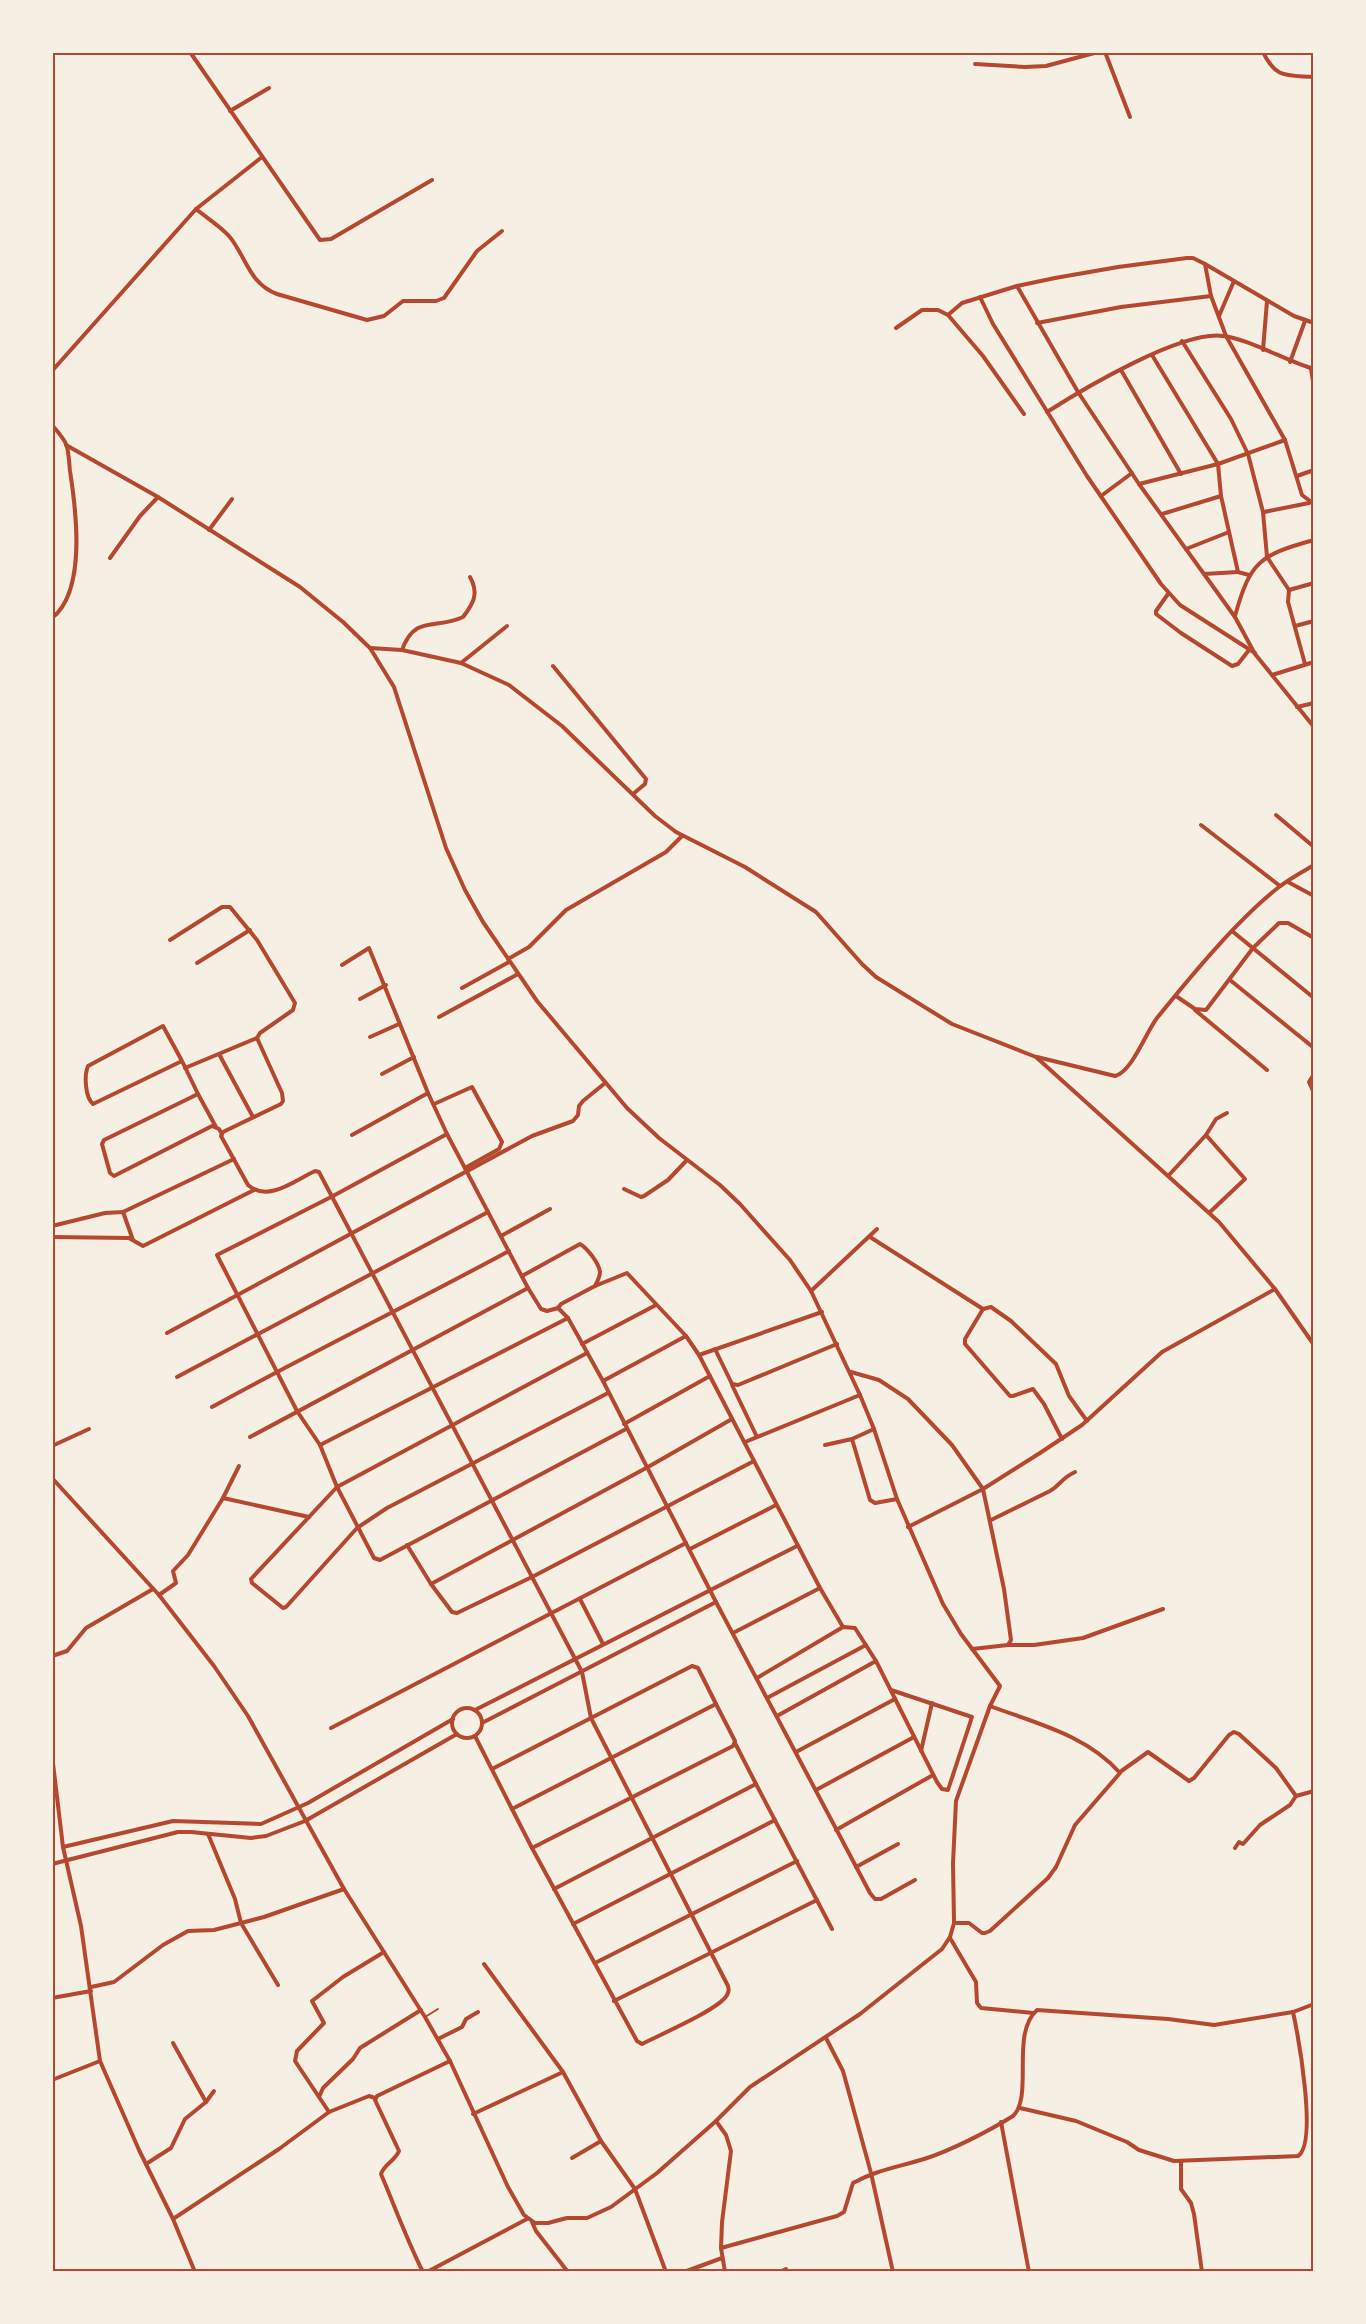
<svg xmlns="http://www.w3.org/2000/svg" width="1366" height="2324" font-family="'Source Sans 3',sans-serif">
	<rect width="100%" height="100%" fill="#f6efe4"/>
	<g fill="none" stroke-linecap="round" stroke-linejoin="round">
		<polyline stroke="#b5482f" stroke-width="2" points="425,2017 438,2009"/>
		<g stroke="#b5482f" stroke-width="4">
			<polyline points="190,52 320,240 331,239 432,180"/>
			<polyline points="1105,52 1130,117"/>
			<path d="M1263,52C1276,79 1286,75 1314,77"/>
			<polyline points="975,64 1025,67 1046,66 1098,52"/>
			<polyline points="230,111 269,88"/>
			<path d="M196,209C207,218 220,226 229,236C246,256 249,284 277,294L367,320L384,316L403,301H436L444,298L477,251L502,231"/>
			<polyline points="1205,264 1211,296 1226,336 1285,440 1302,495 1314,504"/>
			<polyline points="1017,286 1078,392 1139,484 1235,617 1255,654 1314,727"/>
			<polyline points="980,297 993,324 1087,476 1161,584 1180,605 1255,653"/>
			<polyline points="948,315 962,303 1017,286 1055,278 1118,267 1187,258 1193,258 1205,264 1294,316 1314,323"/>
			<polyline points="1219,316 1234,281"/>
			<polyline points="1037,323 1121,307 1211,296"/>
			<polyline points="896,328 922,310 938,310 948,315 983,356 1024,414"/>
			<polyline points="1182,341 1231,419 1248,454 1263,512 1267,557 1289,590 1288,602 1305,664"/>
			<polyline points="1263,350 1267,301"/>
			<polyline points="1152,355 1218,464 1221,496 1238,572 1249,575"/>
			<polyline points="1290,362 1305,321"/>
			<polyline points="1311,369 1314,387"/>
			<polyline points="1121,370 1181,474"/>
			<polyline points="52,371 196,209 262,157"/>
			<path d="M1047,412C1083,389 1182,330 1223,336C1249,339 1286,361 1314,369"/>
			<path d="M52,425C57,431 63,437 66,444C69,451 69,463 70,471C76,509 87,591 52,618"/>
			<polyline points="1297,476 1314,470"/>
			<polyline points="1139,484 1218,464 1285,440"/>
			<polyline points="1101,496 1132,473"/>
			<polyline points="1264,512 1309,503"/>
			<polyline points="1162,514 1221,496"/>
			<polyline points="209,530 232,499"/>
			<polyline points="1186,549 1229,532"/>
			<polyline points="110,558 140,516 158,497"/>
			<polyline points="1204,574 1238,572"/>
			<polyline points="1289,590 1314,583"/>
			<polyline points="1168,594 1156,611 1156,614 1181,633 1232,666 1238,664 1249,650"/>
			<path d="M1235,616C1250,562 1259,555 1314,540"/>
			<polyline points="1295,626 1314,621"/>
			<polyline points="370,648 402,650 461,663 509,685 562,726 655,816 676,832 745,867 816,912 862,964 876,977 952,1024 1036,1057 1219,1222 1275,1289 1314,1345"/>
			<path d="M402,650C415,614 436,630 463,617C474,603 479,593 470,577"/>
			<polyline points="461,663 507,626"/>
			<polyline points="553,666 646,779 645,784 633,794"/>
			<polyline points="1272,675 1314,662"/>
			<polyline points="1297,707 1314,703"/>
			<polyline points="1276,815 1314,847"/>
			<polyline points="1201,825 1280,886"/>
			<polyline points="1288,882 1314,896"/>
			<polyline points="1232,931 1314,998"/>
			<path d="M170,940L222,907H230L257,940L295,1003L293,1010L260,1033L257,1038L282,1093L283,1101L281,1104L223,1132L221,1136L248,1185C268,1203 295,1180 315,1171L319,1172L582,1672L591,1718L728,1986C729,1990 729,1991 727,1995C720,2009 659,2035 642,2044L637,2041L532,1848"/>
			<polyline points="508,959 529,947 566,910 666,852 682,836"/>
			<polyline points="197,963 250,930"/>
			<polyline points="342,965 369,948 428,1093"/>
			<polyline points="1230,980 1314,1048"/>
			<polyline points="462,988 509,962"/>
			<polyline points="1176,996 1195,1009 1206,1010 1253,948 1279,923 1288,923 1314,938"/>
			<polyline points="360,999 386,985"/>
			<polyline points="1195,1010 1267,1070"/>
			<polyline points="439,1017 518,974"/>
			<polyline points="370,1037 399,1024"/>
			<polyline points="219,1054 253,1117"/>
			<path d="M1037,1057L1115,1076C1132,1072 1146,1032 1157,1018C1191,976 1237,920 1279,887C1289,879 1302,872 1314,865"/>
			<path d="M182,1061L163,1026L88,1066C84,1075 85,1097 93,1104L182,1061L198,1094"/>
			<polyline points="185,1068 257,1038"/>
			<polyline points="382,1074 414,1057"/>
			<polyline points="1314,1074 1309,1082 1314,1093"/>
			<polyline points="434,1104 472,1087 502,1142 499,1149 465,1168"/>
			<polyline points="216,1127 198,1094 104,1140 102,1144 110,1173 114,1176 212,1126 219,1129 222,1134"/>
			<polyline points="447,1134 333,1196 217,1255 297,1411 320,1445 337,1487 374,1558 380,1560 626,1429"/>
			<polyline points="352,1135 428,1093 447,1134 528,1288 541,1309 547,1311 558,1308"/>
			<polyline points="1169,1175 1206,1135"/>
			<polyline points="624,1189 641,1197 644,1196 668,1180 687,1160"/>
			<polyline points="123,1212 133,1240"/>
			<polyline points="1209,1213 1245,1179 1206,1135 1216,1119 1227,1113"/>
			<polyline points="52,1226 105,1213 123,1212 234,1159"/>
			<polyline points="501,1236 550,1209"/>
			<polyline points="52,1237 129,1238 143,1246 254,1190"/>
			<polyline points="870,1237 983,1309 991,1307 1011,1321 1056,1364 1069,1396 1087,1421"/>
			<path d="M522,1276L580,1244C587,1248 599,1263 600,1272C600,1277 597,1282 595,1286"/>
			<polyline points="811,1291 877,1229"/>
			<polyline points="983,1309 965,1339 965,1344 1010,1396 1013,1396 1033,1389 1044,1404 1062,1439"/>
			<polyline points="167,1333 532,1136 573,1121 578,1115 579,1106 583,1101 605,1083"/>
			<polyline points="582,1344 656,1305"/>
			<polyline points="715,1349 732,1384 738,1385 837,1344"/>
			<polyline points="587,1353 337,1487 251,1579 252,1583 283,1608 286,1607 357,1528 387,1508 608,1393"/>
			<polyline points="699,1355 822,1312"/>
			<polyline points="851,1372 879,1380 908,1399 952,1445 983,1489 1004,1589 1011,1640 1008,1645 972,1649"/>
			<polyline points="177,1377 488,1212"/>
			<polyline points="603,1381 686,1336"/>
			<polyline points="732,1385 757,1437"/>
			<path d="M212,1407C310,1353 411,1304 509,1251"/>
			<polyline points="624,1424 710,1376"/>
			<polyline points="250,1437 528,1288"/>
			<polyline points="852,1439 870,1500 875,1503 897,1499"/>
			<polyline points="745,1442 860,1395"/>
			<polyline points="320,1445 568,1318"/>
			<polyline points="825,1445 852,1439 874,1429"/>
			<polyline points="52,1446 89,1429"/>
			<polyline points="52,1478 159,1595 214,1666 248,1716 344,1889 425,2017 450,2061 508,2187 524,2215 535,2223 548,2223 567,2218 587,2218 611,2207 657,2173 716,2121 750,2087 860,2014 942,1949 950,1937 954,1923 953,1863 956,1801 990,1706 1000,1686 961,1634 943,1604 897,1499 874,1429 860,1395 811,1291 790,1260 740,1204 720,1185 659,1138 627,1108 537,1001 483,922 465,890 446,848 394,687 370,648 343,622 300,587 158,497 66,445"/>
			<polyline points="223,1498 239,1466"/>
			<path d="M991,1520L1050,1491C1061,1485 1060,1479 1075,1472"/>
			<polyline points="908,1527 983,1489 1040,1453 1082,1425 1162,1352 1275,1289"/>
			<polyline points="407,1545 431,1584 648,1467 732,1419"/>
			<polyline points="690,1549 776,1505"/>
			<polyline points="431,1584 452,1612 457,1613 532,1577 754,1461"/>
			<polyline points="159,1595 176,1583 173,1571 188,1555 223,1498 309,1517"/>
			<polyline points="580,1599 603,1644"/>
			<polyline points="843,1627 820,1588 699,1355 686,1336 627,1273 595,1286 561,1304 558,1308 568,1318 603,1381 716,1602 870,1893 875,1899 881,1899 915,1880"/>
			<polyline points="733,1633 820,1588"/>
			<polyline points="1008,1645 1034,1645 1083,1638 1163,1609"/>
			<polyline points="52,1656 67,1651 86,1628 153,1589"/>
			<polyline points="757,1678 843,1627 855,1628 876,1661 937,1782 942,1789 948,1790 972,1717 891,1690"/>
			<polyline points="767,1698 866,1645"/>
			<circle cx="467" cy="1723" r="15"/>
			<polyline points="475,1710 797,1546"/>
			<polyline points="777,1716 876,1661"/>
			<polyline points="482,1723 716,1602"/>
			<polyline points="331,1728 686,1543"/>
			<polyline points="475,1736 512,1809 716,1704 698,1668 692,1666 492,1769"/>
			<polyline points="735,1743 756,1784"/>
			<polyline points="921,1751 932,1703"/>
			<polyline points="796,1752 895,1699"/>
			<polyline points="52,1755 63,1847 81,1926 100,2061 139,2150 173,2219 195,2272"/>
			<polyline points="1120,1772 1148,1752 1189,1781 1194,1778 1229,1735 1234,1732 1239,1734 1276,1768 1296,1796 1290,1805 1260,1825 1243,1844 1239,1842 1235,1848"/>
			<polyline points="816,1790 914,1737"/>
			<polyline points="1296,1796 1314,1791"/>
			<polyline points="512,1809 532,1848 733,1746 735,1741 716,1704"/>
			<polyline points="836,1830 933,1775"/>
			<polyline points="208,1834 235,1899 241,1923 278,1985"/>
			<polyline points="63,1847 173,1821 261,1824 308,1803 453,1719"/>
			<polyline points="52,1864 178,1832 191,1832 251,1838 266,1836 305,1821 457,1734"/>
			<polyline points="856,1867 898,1844"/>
			<polyline points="554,1889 756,1784 832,1929"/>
			<path d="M954,1923H969L982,1933H985L990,1931L1048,1878L1056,1867L1075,1825L1120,1773C1087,1735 1035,1723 990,1706"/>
			<polyline points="573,1924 775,1820"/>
			<polyline points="950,1938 976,1982 977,2003 981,2008 1033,2013"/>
			<polyline points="595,1963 797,1861"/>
			<polyline points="91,1987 114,1982 163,1945 188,1931 214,1930 264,1917 344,1889"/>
			<polyline points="52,1998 91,1991"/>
			<polyline points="614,2001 817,1900"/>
			<polyline points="826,2038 843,2071 871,2173 893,2272"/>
			<polyline points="438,2039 462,2027 466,2019 478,2012"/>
			<polyline points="173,2043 206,2102"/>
			<polyline points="563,2072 601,2141 635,2189 666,2272"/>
			<polyline points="52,2080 100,2061"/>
			<polyline points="319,2097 295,2061 297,2051 324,2023 312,2001 343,1977 384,1952"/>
			<path d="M1020,2108L1076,2121L1127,2142L1139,2150L1174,2161L1298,2156C1318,2143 1298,2035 1293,2012"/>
			<polyline points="329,2112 319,2097 323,2088 353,2059 360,2048 421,2010"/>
			<polyline points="473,2114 563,2072 484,1964"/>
			<polyline points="716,2121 726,2135 731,2151 722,2222 721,2248 725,2272"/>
			<polyline points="1001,2122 1029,2272"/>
			<polyline points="572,2158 601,2141"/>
			<polyline points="1181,2161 1181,2189 1191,2203 1194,2214 1202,2272"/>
			<polyline points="146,2164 171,2148 185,2119 206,2102 214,2091"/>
			<polyline points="173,2219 279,2149 329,2112 369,2096 375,2098"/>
			<polyline points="532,2222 536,2231 568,2272"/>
			<path d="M721,2248L837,2216L844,2212L853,2183C876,2170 899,2167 924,2159C950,2151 989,2131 1013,2116C1034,2096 1010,2034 1037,2010L1168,2019L1214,2025L1293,2012L1314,2004"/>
			<path d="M423,2272C407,2240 395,2207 381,2174C384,2164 395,2161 399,2151L375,2100L377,2096L450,2061"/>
			<polyline points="427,2272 527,2219"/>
			<polyline points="684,2272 722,2258"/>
			<polyline points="780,2272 786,2269"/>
		</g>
	</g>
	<rect width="1366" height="2324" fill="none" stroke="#f6efe4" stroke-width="108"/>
	<rect x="54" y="54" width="1258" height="2216" fill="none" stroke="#b5482f" stroke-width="2"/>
</svg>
